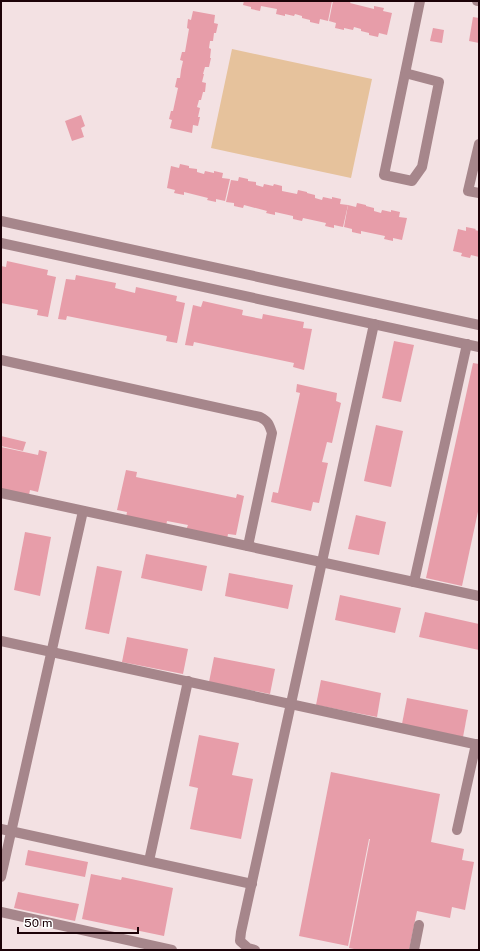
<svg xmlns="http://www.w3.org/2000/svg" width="480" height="951" font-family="'Public Sans',sans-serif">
	<rect width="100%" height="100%" fill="#f3e1e3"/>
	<polygon fill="#e6c29c" points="232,49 372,79 351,178 211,148"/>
	<g fill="#e79da9">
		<polygon points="244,1 332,1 328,21 320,19 319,24 310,22 310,20 302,18 302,16 295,14 294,16 285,14 285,16 276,14 277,9 261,6 260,11 251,9 251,7 243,5"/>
		<polygon points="333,1 351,1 350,3 374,9 374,6 384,8 383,11 392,13 387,35 379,33 378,37 369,35 369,33 361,31 361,29 354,27 353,30 344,28 344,30 335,28 336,23 329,21"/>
		<polygon points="193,11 215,15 214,23 218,24 216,33 214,33 213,41 210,41 209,48 211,49 210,58 211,58 209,67 205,67 203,74 196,72 204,74 202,82 206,83 205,92 203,92 201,100 199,100 197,107 200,108 198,117 200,117 198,126 193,125 192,133 170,128 172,120 169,119 171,111 173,111 178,88 175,87 177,78 180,78 181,70 183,61 180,60 182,52 185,52 189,29 187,28 188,19 191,20"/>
		<polygon points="473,17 479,18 479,43 469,41"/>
		<polygon points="433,28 444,30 442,43 430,41"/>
		<polygon points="81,115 85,126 81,128 84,137 72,141 65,121"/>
		<polygon points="180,164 189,166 189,168 197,169 197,172 204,174 205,171 214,173 214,171 223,173 222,178 230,179 225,201 216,199 216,202 207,200 208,198 184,192 184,195 174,193 175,190 167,188 171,166 179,168"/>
		<polygon points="239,177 248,179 248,181 256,182 256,185 263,187 264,184 273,186 274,184 282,186 282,191 297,194 298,190 307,192 307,193 315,195 315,198 322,200 323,197 332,199 332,197 341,199 340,204 348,205 343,227 334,225 334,228 325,226 326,223 303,218 302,221 293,219 293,216 275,212 275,215 266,213 267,211 244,205 243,208 234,206 234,203 226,202 231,180 238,181"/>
		<polygon points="357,203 366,205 366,206 374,208 374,211 381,213 382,210 391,212 391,210 400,212 399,217 407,218 402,240 393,238 393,241 384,239 385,236 361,231 361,234 352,232 352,229 344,227 348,205 356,207"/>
		<polygon points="466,227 476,229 475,230 479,231 479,257 471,255 470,258 461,256 462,253 453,251 458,229 466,231"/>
		<polygon points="7,261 48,270 47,275 56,277 48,317 37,315 38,310 1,303 1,266 6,267"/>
		<polygon points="76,275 116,283 115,288 135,293 136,287 177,296 176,301 185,303 177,343 166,341 167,336 67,316 66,320 58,319 66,279 75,280"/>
		<polygon points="203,301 243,310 242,315 262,319 263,314 304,322 303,328 312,329 304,370 293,367 294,363 194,342 193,346 185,345 193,305 201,307"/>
		<polygon points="394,341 414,345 401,402 382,398"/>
		<polygon points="473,363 479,364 479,507 462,586 426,578"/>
		<polygon points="297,384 337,393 336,401 341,403 332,443 327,442 322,462 328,463 319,503 313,502 311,511 271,502 273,492 278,493 300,393 296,392"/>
		<polygon points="376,425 403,431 391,487 364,481"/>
		<polygon points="1,436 26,442 23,451 1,446"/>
		<polygon points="1,447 38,455 39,450 47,452 38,492 30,490 29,495 1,489"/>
		<polygon points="126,470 137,472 136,477 236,498 237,494 244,496 236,535 228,534 227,539 186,530 188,525 167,521 166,526 126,517 127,512 117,510"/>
		<polygon points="356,515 386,522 379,555 348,549"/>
		<polygon points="25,532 51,537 40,596 14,590"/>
		<polygon points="146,554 207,566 202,591 141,578"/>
		<polygon points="97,566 122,571 109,634 85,629"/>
		<polygon points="229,573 293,585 288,609 225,596"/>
		<polygon points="340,595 401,608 395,633 335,620"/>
		<polygon points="425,612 479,624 479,650 419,637"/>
		<polygon points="127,637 188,649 183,674 122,662"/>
		<polygon points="214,657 275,669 270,694 209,682"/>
		<polygon points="321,680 381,693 377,717 316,705"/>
		<polygon points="407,698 468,710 463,737 402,724"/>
		<polygon points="199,735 239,743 232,775 253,779 241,839 190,829 198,788 189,786"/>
		<polygon points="331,772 440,794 431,842 464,849 462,860 474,862 465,910 452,907 450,918 417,911 409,950 359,950 349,948 370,839 369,839 348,946 299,936"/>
		<polygon points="28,850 88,862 85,877 25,865"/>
		<polygon points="91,874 121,880 122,877 173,888 164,936 82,919"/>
		<polygon points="18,892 79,904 75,921 14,908"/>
	</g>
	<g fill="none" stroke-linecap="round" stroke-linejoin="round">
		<g stroke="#a6868b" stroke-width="10">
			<polyline points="477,1 479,1"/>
			<polyline points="405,73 439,82 422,167 412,181 384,175 420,1"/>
			<polyline points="479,144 468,191 479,193"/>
			<polyline points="1,221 479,325"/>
			<polyline points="1,243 479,347"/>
			<path d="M1,360L260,417C268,421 269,424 272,433L248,546"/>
			<polyline points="1,493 479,596"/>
			<polyline points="414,582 467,344"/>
			<polyline points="1,641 479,745"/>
			<polyline points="1,829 252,884"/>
			<polyline points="457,830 476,744"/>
			<polyline points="149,861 188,681"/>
			<polyline points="1,877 83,511"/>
			<polyline points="1,912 172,950"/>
			<polyline points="255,950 248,948 240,941 241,932 374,324"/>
			<polyline points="414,950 419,925"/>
		</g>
	</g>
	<rect width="480" height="951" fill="none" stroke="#1c0208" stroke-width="4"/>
	<path d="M18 927v6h120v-6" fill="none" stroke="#1c0208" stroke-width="2"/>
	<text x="24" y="927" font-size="12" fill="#1c0208" stroke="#ffffff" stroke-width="3" paint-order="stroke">50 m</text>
</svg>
